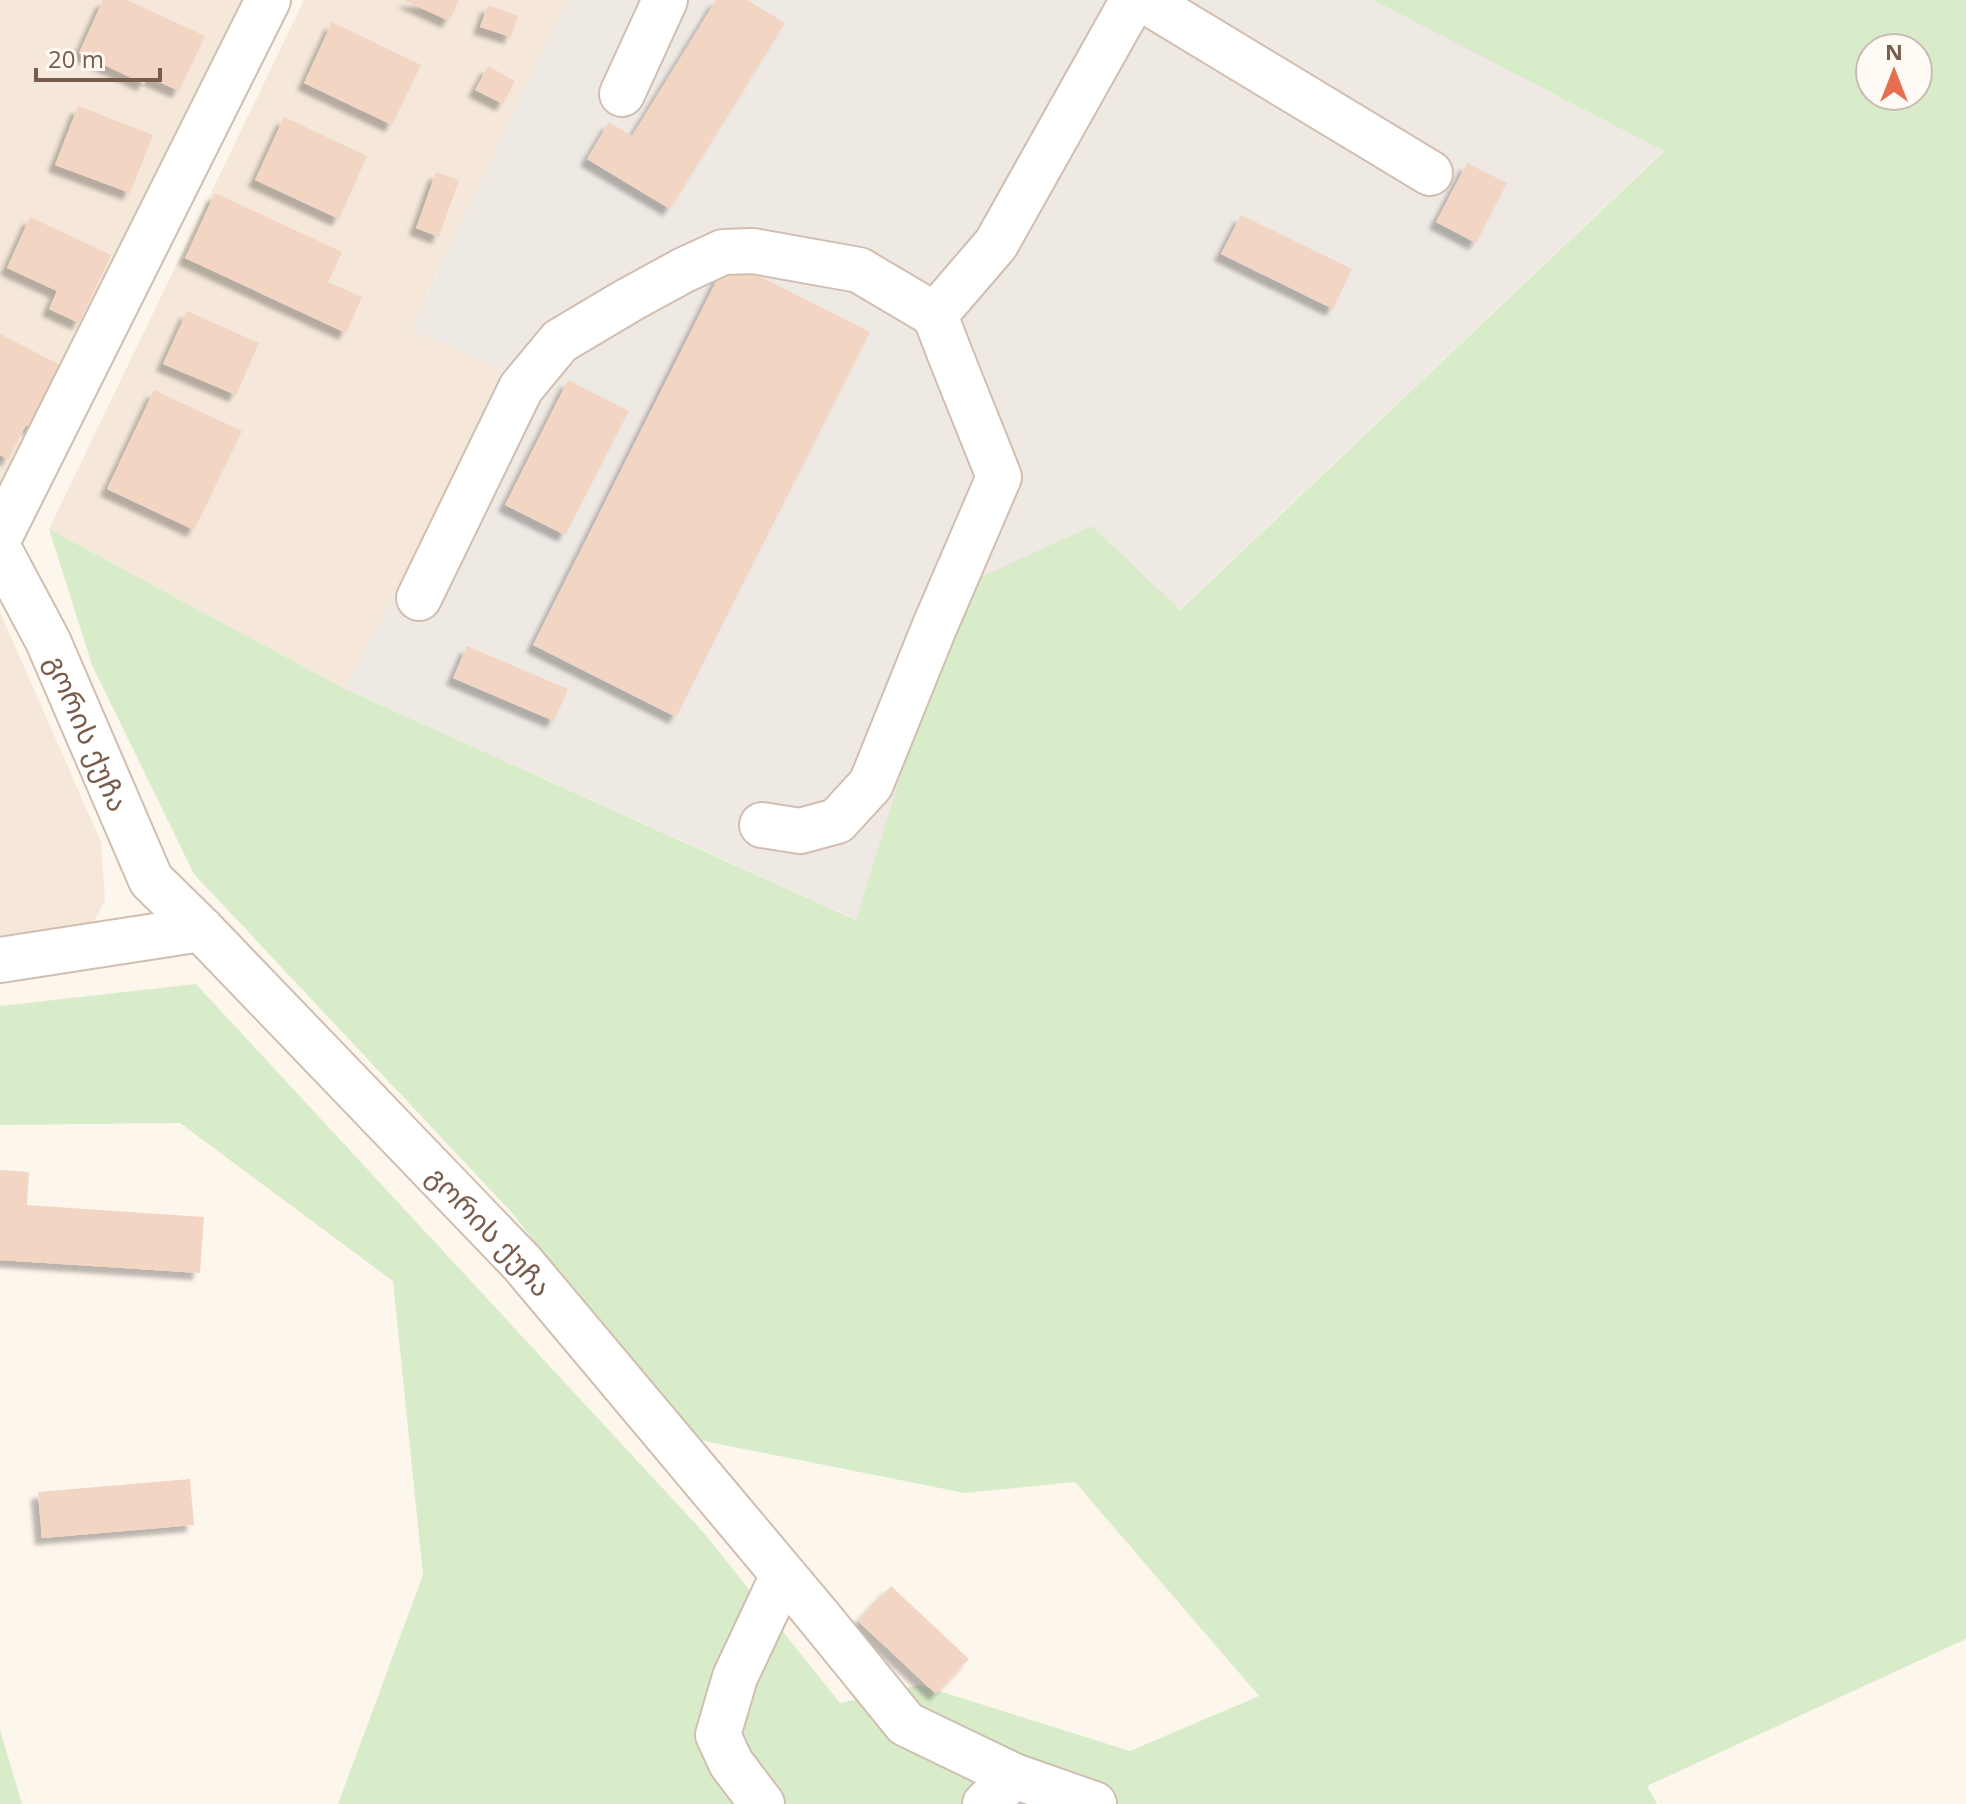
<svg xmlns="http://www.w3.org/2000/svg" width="1966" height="1804" font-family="'Open Sans','Noto Sans Georgian',sans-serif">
	<defs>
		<filter id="shadow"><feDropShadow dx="-7" dy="7" stdDeviation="2" flood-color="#0004"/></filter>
	</defs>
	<rect width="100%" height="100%" fill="#fdf6ec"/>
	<g fill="#f5e8da">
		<polygon points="0,0 265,0 0,507"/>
		<polygon points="304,0 567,0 411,328 510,373 345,689 49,529"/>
		<polygon points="0,612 101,842 105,900 81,946 0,956"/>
	</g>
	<polygon fill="#efe9e4" points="567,0 1373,0 1664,150 1179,610 959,587 857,920 345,689 510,373 411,329"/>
	<g fill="#d8ecc9" fill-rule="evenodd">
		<path d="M1373,0H1966V1639L1647,1786L1657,1804H338L423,1575L393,1281L180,1123L0,1125V1006L196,984L704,1533L840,1703L920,1685L1130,1751L1259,1696L1075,1482L965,1493L689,1438L512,1213L194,874L92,665L49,529L345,689L856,920L959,587L1092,526L1180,610L1664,151ZM1870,48H1918V96H1870Z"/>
		<polygon points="0,1730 22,1804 0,1804"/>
	</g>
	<g fill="#f3d5c3" filter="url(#shadow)">
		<polygon points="103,0 127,0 205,36 179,91 148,77 144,84 79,53"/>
		<polygon points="404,0 459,0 449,21"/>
		<polygon points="716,0 747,0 785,23 670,209 587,159 609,122 632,136"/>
		<polygon points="488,5 518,16 511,37 480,27"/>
		<polygon points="332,22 421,65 392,125 304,83"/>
		<polygon points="488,66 515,81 503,104 475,90"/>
		<polygon points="78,106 153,135 130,193 55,165"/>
		<polygon points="284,117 367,156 339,219 255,180"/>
		<polygon points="1467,163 1507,183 1476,243 1436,222"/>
		<polygon points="436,172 459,180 439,237 416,228"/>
		<polygon points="215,193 342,252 328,282 362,297 346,333 185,258"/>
		<polygon points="1241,215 1352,269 1333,309 1221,254"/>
		<polygon points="30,217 111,255 79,323 49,309 57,291 7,268"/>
		<polygon points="727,260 870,332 676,717 533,645"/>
		<polygon points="187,311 259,343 236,395 163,364"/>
		<polygon points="0,334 64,367 32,429 26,425 8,460 0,455"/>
		<polygon points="568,380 629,411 565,535 505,505"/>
		<polygon points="154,390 242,431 194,530 107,489"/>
		<polygon points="467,646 568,689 554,721 453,678"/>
		<polygon points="0,1170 29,1172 27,1205 204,1217 200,1273 0,1260"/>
		<polygon points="190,1479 194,1525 42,1538 38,1492"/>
		<polygon points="891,1586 969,1659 936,1694 858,1621"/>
	</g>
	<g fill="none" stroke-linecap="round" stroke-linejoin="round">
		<defs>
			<g id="minor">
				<polyline points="1144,0 1430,173"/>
				<polyline points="622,94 665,0"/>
				<polyline points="0,536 268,0"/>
				<path id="s1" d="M0,551L48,641L151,880L201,929L522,1263L819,1617L906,1724L1014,1776L1094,1804"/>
				<polyline points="419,598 521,388 560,341 629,300 684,270 723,252 753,251 859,270 935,315"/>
				<path d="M762,825L800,831L837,821L871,784L934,628L999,477C978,423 955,369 935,315L996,244L1133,0"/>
				<polyline points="0,960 201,929"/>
				<polyline points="762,1804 731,1763 718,1735 735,1677 783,1575"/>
				<polyline points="985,1804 1014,1776"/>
			</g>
		</defs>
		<use href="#minor" stroke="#d1beb0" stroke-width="48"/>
		<use href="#minor" stroke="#fff" stroke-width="44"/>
	</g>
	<g text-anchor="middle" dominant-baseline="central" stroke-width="6" stroke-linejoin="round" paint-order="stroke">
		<g font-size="28" fill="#7a5c4d" stroke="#fffaf3">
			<text stroke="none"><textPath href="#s1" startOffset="202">გორის ქუჩა</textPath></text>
			<text stroke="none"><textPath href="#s1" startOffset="850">გორის ქუჩა</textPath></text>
		</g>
	</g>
	<g transform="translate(1894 72)"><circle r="38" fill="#fffaf3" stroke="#cabbb1" stroke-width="2"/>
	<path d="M0-6L14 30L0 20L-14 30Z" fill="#e76f51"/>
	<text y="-12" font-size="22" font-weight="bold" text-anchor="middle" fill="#7a5c4d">N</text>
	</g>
	<path d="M36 68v12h124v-12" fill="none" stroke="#7a5c4d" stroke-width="4"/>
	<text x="48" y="68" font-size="24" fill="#7a5c4d" stroke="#fffaf3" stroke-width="6" paint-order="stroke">20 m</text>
</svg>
